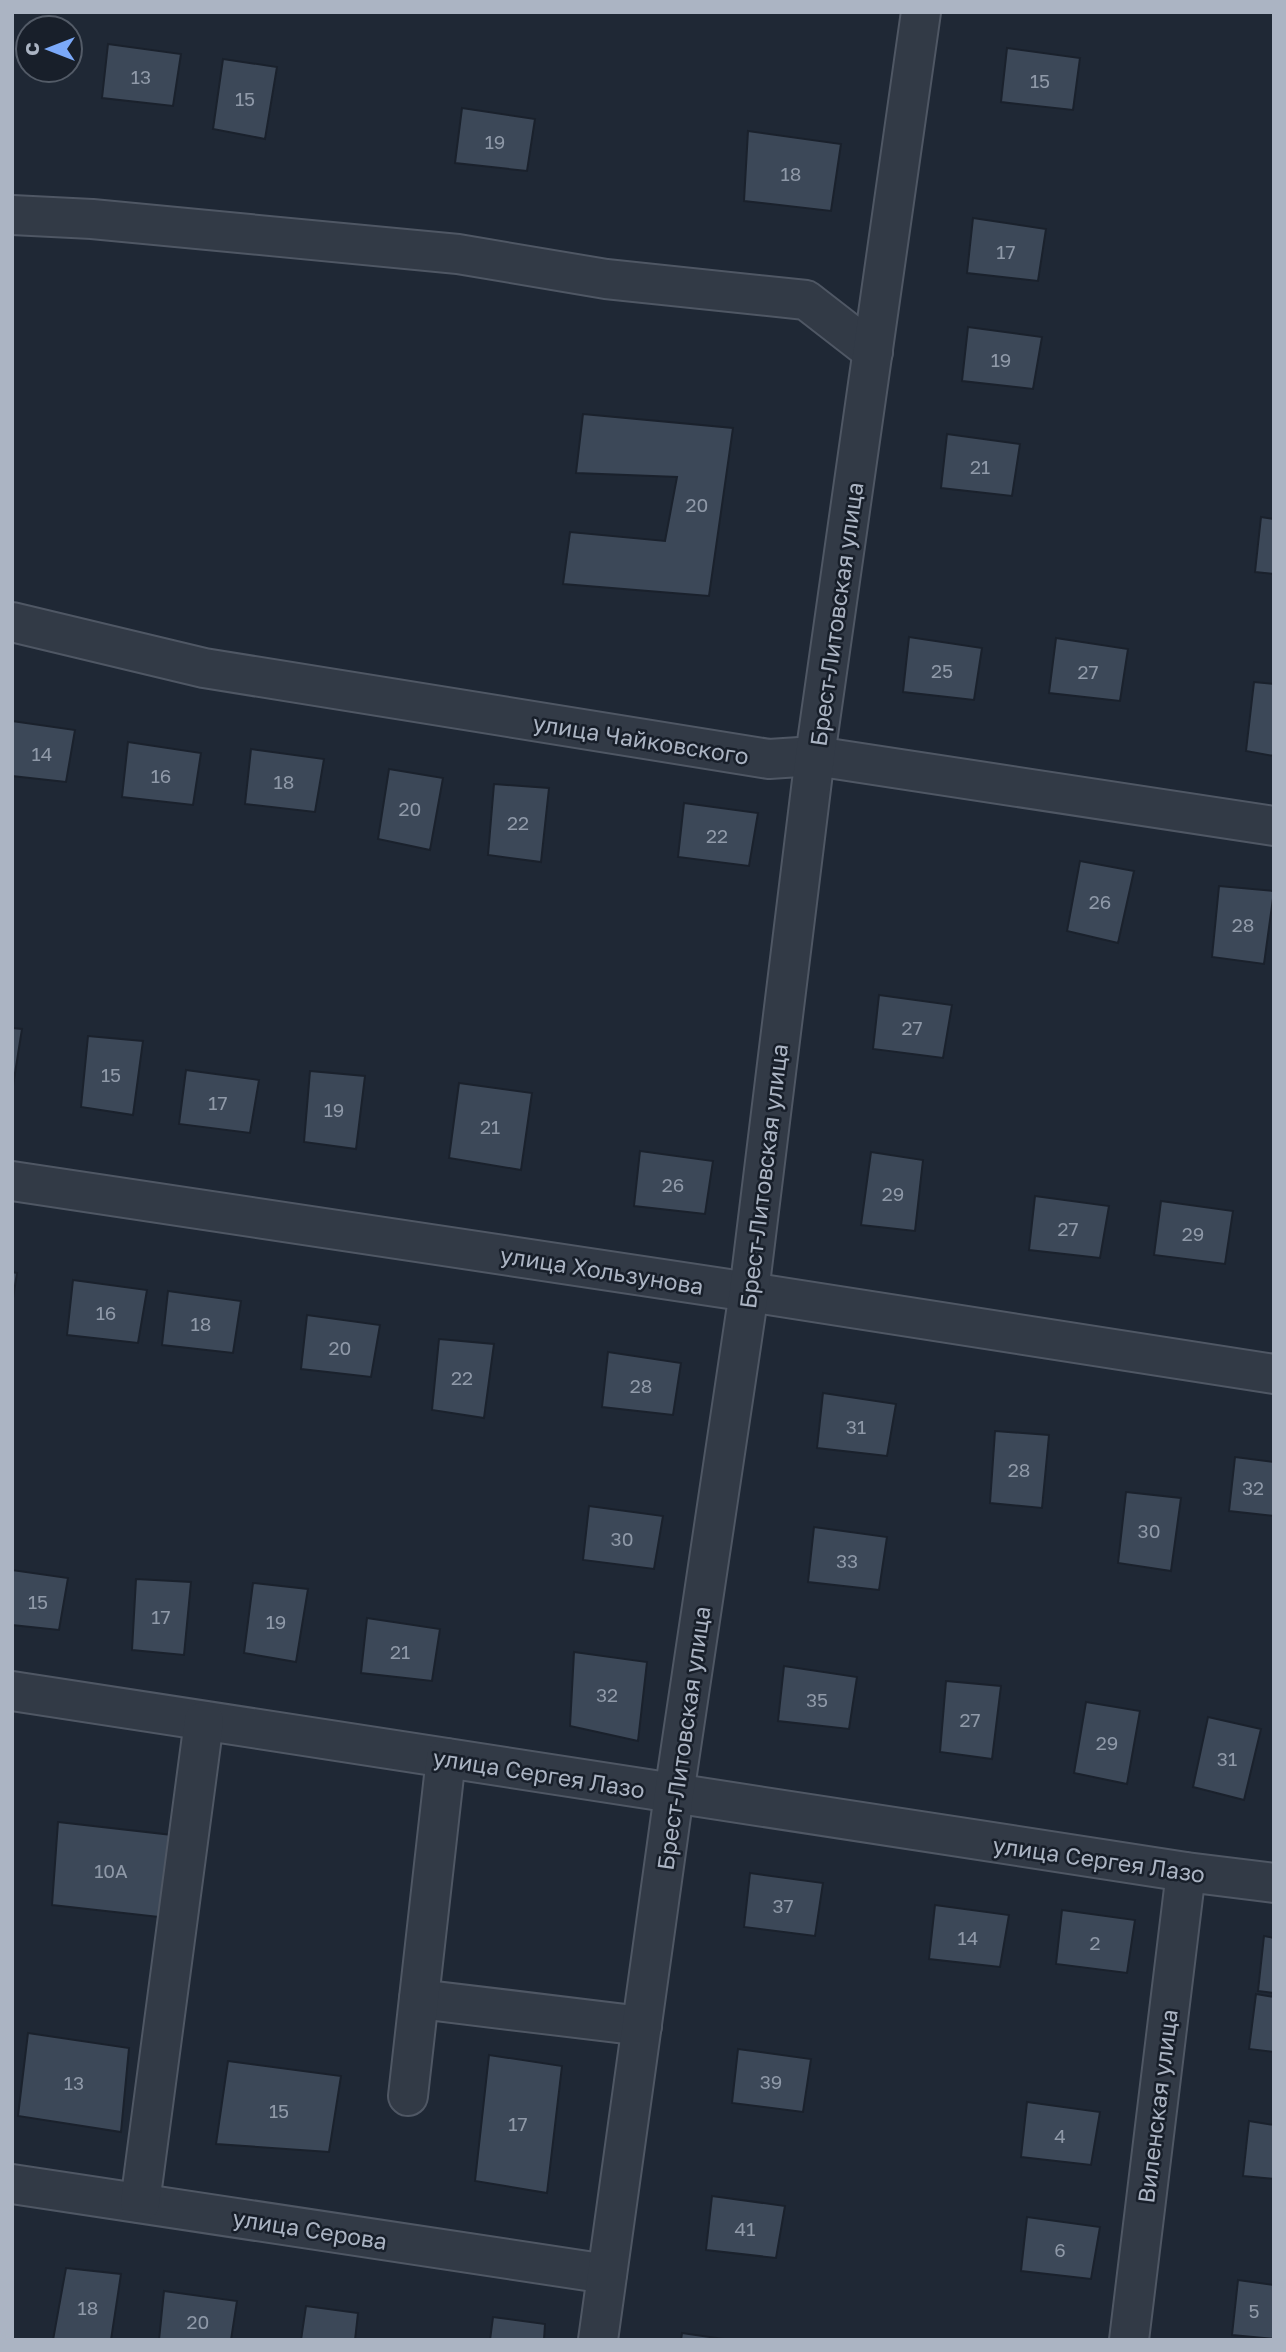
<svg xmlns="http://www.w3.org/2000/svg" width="1286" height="2352" font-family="'Golos Text',sans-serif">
	<rect width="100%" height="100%" fill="#1f2835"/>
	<g fill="#3c4858" stroke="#1a212c" stroke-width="2">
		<polygon points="108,44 181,54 173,106 102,98"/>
		<polygon points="1007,48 1080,58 1073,110 1001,102"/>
		<polygon points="223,59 277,67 265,139 213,129"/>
		<polygon points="462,108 535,119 527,171 455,163"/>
		<polygon points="748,131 841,144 831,211 744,201"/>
		<polygon points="973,218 1046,229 1038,281 967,273"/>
		<polygon points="968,327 1042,337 1033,389 962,381"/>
		<polygon points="583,414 733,428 709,596 563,584 570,532 665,541 677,477 576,473"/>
		<polygon points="947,434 1020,444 1012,496 941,488"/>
		<polygon points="1261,517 1274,519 1274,574 1255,572"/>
		<polygon points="909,637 982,648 974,700 903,692"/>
		<polygon points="1056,638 1128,649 1120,701 1049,693"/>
		<polygon points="1254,682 1274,684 1274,756 1246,751"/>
		<polygon points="12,721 75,730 66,782 12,776"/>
		<polygon points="128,742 201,753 193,805 122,797"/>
		<polygon points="251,749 324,759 315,812 245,804"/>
		<polygon points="389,769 443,778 430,850 378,839"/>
		<polygon points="494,784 549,788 541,862 488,855"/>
		<polygon points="684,803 758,813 749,866 678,857"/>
		<polygon points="1080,861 1134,871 1118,943 1067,931"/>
		<polygon points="1219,886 1274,891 1264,964 1212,957"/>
		<polygon points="879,995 952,1005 943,1058 873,1049"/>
		<polygon points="12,1028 22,1029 12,1092"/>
		<polygon points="88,1036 143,1041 133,1115 81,1107"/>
		<polygon points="186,1070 259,1080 250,1133 179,1124"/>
		<polygon points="310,1071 365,1076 356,1149 304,1142"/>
		<polygon points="459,1083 532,1093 521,1170 449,1158"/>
		<polygon points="640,1151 713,1161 705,1214 634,1206"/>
		<polygon points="871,1152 923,1160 915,1231 861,1225"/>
		<polygon points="1035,1196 1109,1206 1100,1258 1029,1250"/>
		<polygon points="1161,1201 1233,1211 1225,1264 1154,1255"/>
		<polygon points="12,1272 17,1273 12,1304"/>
		<polygon points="73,1280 147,1290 138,1343 67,1335"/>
		<polygon points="168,1291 241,1301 233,1353 162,1345"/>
		<polygon points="307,1315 380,1325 371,1377 301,1369"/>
		<polygon points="439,1339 494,1344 484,1418 432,1410"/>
		<polygon points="608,1352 681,1363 673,1415 602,1407"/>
		<polygon points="823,1393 896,1404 887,1456 817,1448"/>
		<polygon points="995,1431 1049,1435 1042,1508 990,1503"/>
		<polygon points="1235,1457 1274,1462 1274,1516 1229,1511"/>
		<polygon points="1126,1492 1181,1498 1171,1571 1118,1563"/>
		<polygon points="589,1506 663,1516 654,1569 583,1560"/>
		<polygon points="814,1527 887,1537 879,1590 808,1582"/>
		<polygon points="12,1570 68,1578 59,1630 12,1625"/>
		<polygon points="136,1579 191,1582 184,1655 132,1650"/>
		<polygon points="253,1583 308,1589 296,1662 244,1653"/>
		<polygon points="367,1618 440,1629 432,1681 361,1673"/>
		<polygon points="574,1652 647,1662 638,1741 570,1726"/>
		<polygon points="784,1666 857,1677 849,1729 778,1721"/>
		<polygon points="946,1681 1001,1686 992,1759 940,1752"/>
		<polygon points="1086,1702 1140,1711 1127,1784 1074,1773"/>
		<polygon points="1208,1717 1261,1729 1244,1800 1193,1787"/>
		<polygon points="58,1822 172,1835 159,1917 52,1905"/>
		<polygon points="750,1873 823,1883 815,1936 744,1927"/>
		<polygon points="935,1905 1009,1915 1000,1967 929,1959"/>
		<polygon points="1062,1910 1135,1920 1127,1973 1056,1964"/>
		<polygon points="1264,1936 1274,1938 1274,1993 1258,1991"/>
		<polygon points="1256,1994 1274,1997 1274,2052 1249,2049"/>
		<polygon points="28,2033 129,2048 121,2132 18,2116"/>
		<polygon points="738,2049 811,2059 803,2112 732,2103"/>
		<polygon points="489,2055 562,2066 547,2193 475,2181"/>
		<polygon points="228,2061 341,2076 329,2152 216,2144"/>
		<polygon points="1027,2102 1100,2112 1091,2165 1021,2157"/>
		<polygon points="1249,2121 1274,2125 1274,2179 1243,2176"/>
		<polygon points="712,2196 785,2206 776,2258 706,2250"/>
		<polygon points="1027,2217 1100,2227 1091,2279 1021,2271"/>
		<polygon points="66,2268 121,2274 111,2340 53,2340"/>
		<polygon points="1238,2280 1274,2285 1274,2339 1232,2335"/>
		<polygon points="164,2291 237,2301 231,2340 159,2340"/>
		<polygon points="306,2306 358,2313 355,2340 301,2340"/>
		<polygon points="493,2317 545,2324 544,2340 490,2340"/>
		<polygon points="682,2333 730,2340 681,2340"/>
	</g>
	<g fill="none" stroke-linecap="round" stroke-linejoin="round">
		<defs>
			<g id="minor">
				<polyline points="12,215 92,219 458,254 606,279 806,300 873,352"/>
				<polyline points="12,622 204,668 769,759 815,756 1274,826"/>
				<polyline points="12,1181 749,1292 1274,1374"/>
				<polyline points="12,1691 1186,1872 1274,1883"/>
				<polyline points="419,1999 642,2026"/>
				<polyline points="408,2096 446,1758"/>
				<polyline points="12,2184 607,2274"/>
				<polyline points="140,2203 204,1721"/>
				<polyline points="598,2340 674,1794 749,1292 815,756 921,12"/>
				<polyline points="1129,2340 1186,1872"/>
			</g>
		</defs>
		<use href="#minor" stroke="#4f5764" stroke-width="42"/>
		<use href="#minor" stroke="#323a46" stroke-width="38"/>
	</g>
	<g text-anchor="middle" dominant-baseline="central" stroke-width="5" stroke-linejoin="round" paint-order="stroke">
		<g font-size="19" fill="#8f99a8">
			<text x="141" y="76">13</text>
			<text x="1040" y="80">15</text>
			<text x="245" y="98">15</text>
			<text x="495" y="141">19</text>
			<text x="791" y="173">18</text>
			<text x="1006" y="251">17</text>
			<text x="1001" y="359">19</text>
			<text x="980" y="466">21</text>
			<text x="697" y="504">20</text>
			<text x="942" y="670">25</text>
			<text x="1088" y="671">27</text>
			<text x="42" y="753">14</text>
			<text x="161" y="775">16</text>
			<text x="284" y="781">18</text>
			<text x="410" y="808">20</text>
			<text x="518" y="822">22</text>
			<text x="717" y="835">22</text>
			<text x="1100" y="901">26</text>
			<text x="1243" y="924">28</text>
			<text x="912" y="1027">27</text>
			<text x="111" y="1074">15</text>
			<text x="218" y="1102">17</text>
			<text x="334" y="1109">19</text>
			<text x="490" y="1126">21</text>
			<text x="673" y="1184">26</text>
			<text x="893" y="1193">29</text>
			<text x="1068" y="1228">27</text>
			<text x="1193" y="1233">29</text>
			<text x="106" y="1312">16</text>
			<text x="201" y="1323">18</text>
			<text x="340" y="1347">20</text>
			<text x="462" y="1377">22</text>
			<text x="641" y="1385">28</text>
			<text x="856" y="1426">31</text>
			<text x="1019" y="1469">28</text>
			<text x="1253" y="1487">32</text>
			<text x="1149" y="1530">30</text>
			<text x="622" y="1538">30</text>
			<text x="847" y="1560">33</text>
			<text x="38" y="1601">15</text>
			<text x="161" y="1616">17</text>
			<text x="276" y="1621">19</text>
			<text x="400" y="1651">21</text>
			<text x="607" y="1694">32</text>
			<text x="817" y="1699">35</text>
			<text x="970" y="1719">27</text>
			<text x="1107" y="1742">29</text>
			<text x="1227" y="1758">31</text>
			<text x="111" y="1870">10А</text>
			<text x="783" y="1905">37</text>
			<text x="968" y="1937">14</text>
			<text x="1095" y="1942">2</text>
			<text x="771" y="2081">39</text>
			<text x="74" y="2082">13</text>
			<text x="279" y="2110">15</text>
			<text x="518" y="2123">17</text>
			<text x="1060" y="2135">4</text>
			<text x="745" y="2228">41</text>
			<text x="1060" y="2249">6</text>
			<text x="88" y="2307">18</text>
			<text x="1254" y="2310">5</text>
			<text x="198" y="2321">20</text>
		</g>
		<g font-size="23" fill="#abb4c3" stroke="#181f2a">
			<text transform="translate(836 614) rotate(-82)">Брест-Литовская улица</text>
			<text transform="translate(641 739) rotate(9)">улица Чайковского</text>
			<text transform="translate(763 1176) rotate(-83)">Брест-Литовская улица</text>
			<text transform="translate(602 1270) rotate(9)">улица Хользунова</text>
			<text transform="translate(683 1738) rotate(-82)">Брест-Литовская улица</text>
			<text transform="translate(539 1773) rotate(9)">улица Сергея Лазо</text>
			<text transform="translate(1099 1859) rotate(8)">улица Сергея Лазо</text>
			<text transform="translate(1157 2106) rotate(-83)">Виленская улица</text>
			<text transform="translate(310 2229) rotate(9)">улица Серова</text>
		</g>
	</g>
	<rect width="1286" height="2352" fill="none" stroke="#abb4c3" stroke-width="28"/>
	<g transform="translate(49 49) rotate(270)"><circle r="33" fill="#181f2a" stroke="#535b67" stroke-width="2"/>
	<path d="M0-5L12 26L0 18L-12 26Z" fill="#7ba9f9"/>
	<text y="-10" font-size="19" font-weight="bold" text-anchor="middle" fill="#abb4c3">С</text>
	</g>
</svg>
